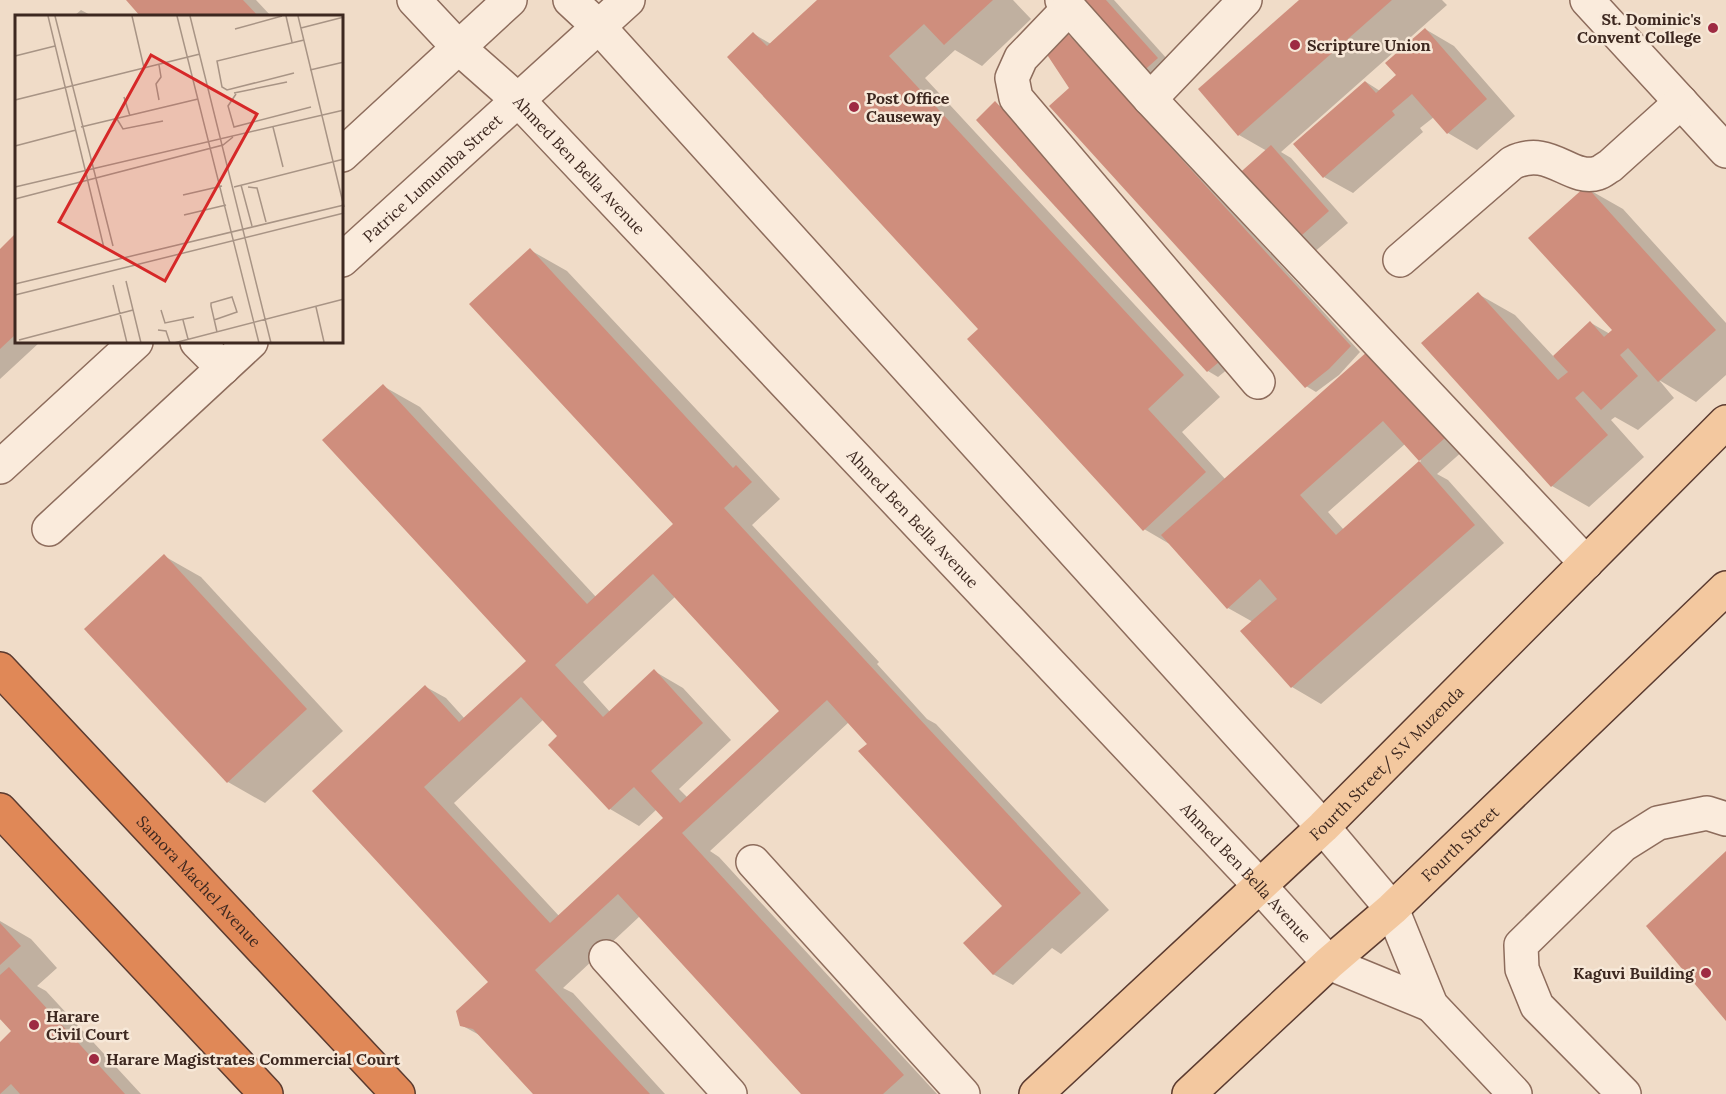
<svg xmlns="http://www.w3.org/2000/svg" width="1726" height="1094" font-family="Lora,serif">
	<rect width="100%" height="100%" fill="#f0dcc8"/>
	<g fill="#0003" fill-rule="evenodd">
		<polygon points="128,0 256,0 271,16 142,16"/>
		<path d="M819,0H1013L1031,19L982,66L955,50L925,78L1220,397L1182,432L1226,480L1369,353L1464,450L1437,474L1448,480L1504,543L1321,704L1292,687L1242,631L1253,622L1228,608L1173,546L1144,529L980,329L754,34L771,44ZM1405,444L1421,461L1344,530L1328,512Z"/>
		<polygon points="1074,0 1114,0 1177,70 1160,85"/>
		<polygon points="1301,0 1442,0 1447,5 1281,152 1291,158 1348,223 1312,254 1292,242 1267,151 1239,135"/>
		<polygon points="81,10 92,16 74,16"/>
		<polygon points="1425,29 1454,46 1515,116 1477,150 1448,133 1434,117 1420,128 1423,132 1353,193 1324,177 1366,82 1380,91 1398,75"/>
		<polygon points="1067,35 1077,41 1360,352 1339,375 1316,392 1306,386 1071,89"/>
		<polygon points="995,103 1005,109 1234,364 1218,377 1208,371"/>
		<polygon points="1586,188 1623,209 1726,323 1726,375 1696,402 1659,380 1674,398 1638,430 1615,417 1611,420 1644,457 1589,507 1552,486 1478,294 1515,315 1554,357 1591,323 1610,334 1614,331"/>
		<polygon points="16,235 16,342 40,342 0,379 0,251"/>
		<path d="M530,250L567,271L780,499L752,525L879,662L877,664L927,719L936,724L1109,910L1061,954L1052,948L1013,985L993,974L1008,912L849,722L710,851L719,857L937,1094H803L640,916L563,988L573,993L665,1094H535L483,1037L461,1025L490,981L314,791L426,687L446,698L465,719L528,661L383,386L420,407L596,597L675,524ZM676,596L781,711L688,798L679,789L731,740L683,688L654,671L610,712L583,682ZM544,719L559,736L610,809L639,826L657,809L666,818L560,917L454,803Z"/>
		<polygon points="164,556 201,577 343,731 265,803 228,782 86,629"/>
		<polygon points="0,921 31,939 57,968 37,986 46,991 141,1094 0,1094 0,1044 14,1032 2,1018 0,1020"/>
	</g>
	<g fill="#cf8e7d" fill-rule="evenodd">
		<polygon points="126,0 243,0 258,16 140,16"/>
		<polygon points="817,0 993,0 944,45 924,24 889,56 1184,375 1148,409 1206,472 1143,531 967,339 978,329 727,57 753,32 767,46"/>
		<polygon points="1072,0 1106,0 1158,58 1139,75"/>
		<polygon points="1299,0 1392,0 1238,136 1198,89"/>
		<polygon points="1425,28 1487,99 1447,134 1412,94 1392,111 1395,115 1323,178 1293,144 1365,81 1376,93 1396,75 1385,63"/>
		<polygon points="1067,33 1351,346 1329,369 1305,388 1049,106 1069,88 1044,50"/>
		<polygon points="995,101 1209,335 1225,357 1207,372 976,120"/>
		<polygon points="1271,145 1329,211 1292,244 1234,178"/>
		<polygon points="1586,186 1716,330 1658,382 1628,348 1620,355 1638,376 1601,410 1583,391 1575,398 1608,435 1551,487 1421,343 1478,292 1558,380 1568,372 1553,356 1590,321 1604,337 1612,330 1528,238"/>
		<polygon points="16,233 16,334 0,349 0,249"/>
		<path d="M530,248L733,468L736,465L752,482L724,508L1081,893L993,975L963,943L1002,906L858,751L867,744L827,700L682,833L904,1075L883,1094H801L618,894L535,970L650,1094H533L473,1029L460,1026L456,1011L488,982L312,791L425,685L459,722L526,661L322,440L383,384L587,604L673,524L469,304ZM653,574L779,711L680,803L651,771L703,723L654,669L603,717L555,665ZM521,697L557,736L548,745L609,810L634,787L663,818L550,923L424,787Z"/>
		<path d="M1368,351L1445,438L1419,461L1475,525L1291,688L1240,631L1277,599L1260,579L1227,609L1161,535ZM1383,421L1419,461L1336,535L1300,495Z"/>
		<polygon points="164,554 307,709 227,783 84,629"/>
		<polygon points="1726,851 1726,1021 1646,926"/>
		<polygon points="0,923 21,946 0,965"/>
		<polygon points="9,967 125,1094 20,1094 11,1084 0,1094 0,1042 11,1031 0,1019 0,975"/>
	</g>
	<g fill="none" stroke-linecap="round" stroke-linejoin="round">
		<defs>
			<g id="minor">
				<path id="s1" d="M414,0L459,48L519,101L1259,885L1329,963L1431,1005"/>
				<polyline points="570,0 599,27 1323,827 1392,909 1431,1005 1515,1094"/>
				<polyline points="1062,0 1150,99 1586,563"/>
				<polyline points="1587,0 1726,151"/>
				<polyline points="1069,8 1021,58 1012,78 1016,98 1258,382"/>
				<polyline points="1150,99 1245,0"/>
				<polyline points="342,155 510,0"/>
				<path id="s2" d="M342,260L628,0"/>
				<path d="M1400,260L1512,163C1550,144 1570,182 1598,173C1602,172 1606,168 1610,166L1681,102"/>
				<polyline points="197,342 223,368"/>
				<polyline points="0,467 136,342"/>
				<polyline points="49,529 251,342"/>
				<polyline points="753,862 963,1094"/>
				<polyline points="606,957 730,1094"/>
				<polyline points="1624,1094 1537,1006 1522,969 1521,945 1623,845 1658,823 1707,813 1726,819"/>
			</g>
			<g id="major">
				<path id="s3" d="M1036,1094L1323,827L1726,422"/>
				<path id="s4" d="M1189,1094L1329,963L1392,909L1726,588"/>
			</g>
			<g id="highway">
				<path id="s5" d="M0,669L398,1094"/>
				<polyline points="0,810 266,1094"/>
			</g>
		</defs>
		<use href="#minor" stroke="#8d6c5c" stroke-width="36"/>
		<use href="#major" stroke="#5b3b30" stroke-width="36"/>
		<use href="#highway" stroke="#5b3b30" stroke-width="36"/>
		<use href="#minor" stroke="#faebdc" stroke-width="33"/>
		<use href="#major" stroke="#f3c89f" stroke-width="33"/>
		<use href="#highway" stroke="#e08857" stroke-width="33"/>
	</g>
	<g fill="#9e2a42" stroke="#f7e8d8" stroke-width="2">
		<circle cx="1713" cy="28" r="6"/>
		<circle cx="1295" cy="45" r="6"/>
		<circle cx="854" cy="107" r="6"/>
		<circle cx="1706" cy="973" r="6"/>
		<circle cx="34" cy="1025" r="6"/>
		<circle cx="94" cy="1059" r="6"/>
	</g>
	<g text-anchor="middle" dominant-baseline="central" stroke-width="5" stroke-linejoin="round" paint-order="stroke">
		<g font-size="16" font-weight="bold" fill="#3d2820" stroke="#f7e8d8" text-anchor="start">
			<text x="1701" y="19" text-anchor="end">St. Dominic's<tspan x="1701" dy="18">Convent College</tspan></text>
			<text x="1307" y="45">Scripture Union</text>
			<text x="866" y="98">Post Office<tspan x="866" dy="18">Causeway</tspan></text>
			<text x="1694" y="973" text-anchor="end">Kaguvi Building</text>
			<text x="46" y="1016">Harare<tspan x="46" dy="18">Civil Court</tspan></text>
			<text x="106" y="1059">Harare Magistrates Commercial Court</text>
		</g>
		<g font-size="16" fill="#3d2820" stroke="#f7e8d8">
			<text stroke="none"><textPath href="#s1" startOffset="234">Ahmed Ben Bella Avenue</textPath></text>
			<text stroke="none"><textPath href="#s2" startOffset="122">Patrice Lumumba Street</textPath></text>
			<text stroke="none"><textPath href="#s1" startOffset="720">Ahmed Ben Bella Avenue</textPath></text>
			<text stroke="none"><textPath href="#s3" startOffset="482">Fourth Street/ S.V Muzenda</textPath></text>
			<text stroke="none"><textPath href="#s4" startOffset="369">Fourth Street</textPath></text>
			<text stroke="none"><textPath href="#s1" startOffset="1206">Ahmed Ben Bella Avenue</textPath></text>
			<text stroke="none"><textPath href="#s5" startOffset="291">Samora Machel Avenue</textPath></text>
		</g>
	</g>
	<g transform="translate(15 15)">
		<rect width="328" height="328" fill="#f0dcc8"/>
		<path fill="none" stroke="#a89485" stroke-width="1.5" d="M33,1L89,233M40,1L98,231M117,1L129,53M162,1L244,328M175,1L256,328M271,1L277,27M283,1L329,192M286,13L329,2M220,14L267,1M0,41L40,31M144,50L146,62L141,69L144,85M295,55L329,47M279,58L212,75L207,72L202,46L289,25M219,78L272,67M221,79L213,91L219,112L296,92M109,82L115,101M0,85L185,39M102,104L108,114L148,106M66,112L183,84M258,112L268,152M0,131L61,115M226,170L237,211M0,172L329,95M219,172L329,144M233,172L242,173L251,207M168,180L207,171M0,184L208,130L218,122M169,200L211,190M111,266L126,328M0,269L329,190M98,270L112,328M0,280L329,198M301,292L309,327M146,295L150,308L179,302M168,305L173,324M199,305L222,297L217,282L196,288V291L202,317M143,315L151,316L155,328M4,325L118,295M159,328L329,284"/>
		<path fill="#d62828" fill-opacity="0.15" stroke="#d62828" stroke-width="3" d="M136,40L242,99L150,266L44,207Z"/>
		<rect width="328" height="328" fill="none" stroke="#3d2820" stroke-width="3"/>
	</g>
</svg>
